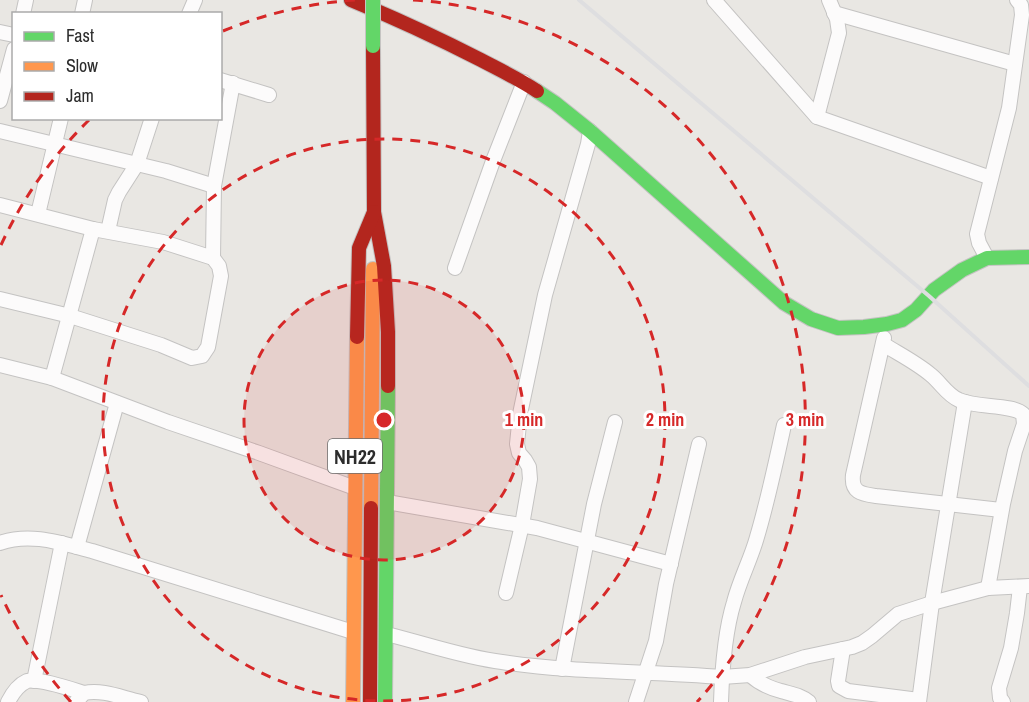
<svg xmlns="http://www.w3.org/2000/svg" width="1029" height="702" font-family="'Archivo Narrow',sans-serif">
	<rect width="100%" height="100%" fill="#e9e7e3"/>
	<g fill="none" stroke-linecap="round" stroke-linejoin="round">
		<defs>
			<g id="street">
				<polyline points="714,0 817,117 991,178"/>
				<polyline points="834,13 1015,64"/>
				<polyline points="23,14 26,0"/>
				<polyline points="82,14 85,0"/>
				<polyline points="189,14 195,0"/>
				<polyline points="0,32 14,35"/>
				<polyline points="220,80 269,95"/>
				<polyline points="0,101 14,49"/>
				<polyline points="817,117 839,33 837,19 829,0"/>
				<polyline points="0,131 166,171 214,186"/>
				<polyline points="0,205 93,229 163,242 213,258 219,266 221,276 208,347 202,356 192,358 161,345 70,316 0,299"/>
				<polyline points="38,214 61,118"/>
				<polyline points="108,231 115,200 119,192 137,164 152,118"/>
				<polyline points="213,258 214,186 233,83"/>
				<polyline points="987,258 979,243 977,234 1009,108 1022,15 1021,5 1017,0"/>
				<polyline points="455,268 493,161 524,82"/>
				<path d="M884,338L853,475C851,493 862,494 876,496L1001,510"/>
				<path d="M883,344C899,354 917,363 931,375C941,383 947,395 959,400C977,408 1012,404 1023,414L1024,424L1015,451L1003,504L988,588"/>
				<polyline points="0,365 52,378 168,422 259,453 355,488"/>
				<polyline points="52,378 93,229"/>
				<polyline points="387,502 537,528 671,564"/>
				<path d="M0,543C30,532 61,543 92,551L353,632"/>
				<polyline points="77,547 117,403"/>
				<polyline points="506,593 522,525 530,479 529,467 525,460 519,453 517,444 520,414 545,295 588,144 590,131"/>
				<path d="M386,634C424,643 462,657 502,662C575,673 649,671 722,677L750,675L805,657L852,647L862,643L872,636L898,614L932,603L988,588L1029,586"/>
				<polyline points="843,649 838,681 839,686 848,691 919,700"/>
				<polyline points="562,669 594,504 615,422"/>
				<path d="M750,675C759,683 769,688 781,691C791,694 801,695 809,702"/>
				<polyline points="34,681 62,543"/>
				<path d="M8,702C12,694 18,685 27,681C39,678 71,689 84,693"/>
				<path d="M76,702L84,693C103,689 122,698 141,702"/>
				<polyline points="636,702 656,641 666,584 699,444"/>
				<path d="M721,702C722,671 725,631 734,602C740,579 751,559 757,537C768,500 776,462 784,425"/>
				<polyline points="919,702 932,603 965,402"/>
				<polyline points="1003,702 1000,698 999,688 1011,648 1017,613 1020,587"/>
			</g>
			<g id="fast">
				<polyline points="537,91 555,103 590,131 784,303 811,319 838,328 864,327 887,324 902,320 916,310 934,290 962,270 987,258 1029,257"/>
				<polyline points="385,702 388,386"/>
			</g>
			<g id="slow">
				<polyline points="371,508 373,269"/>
				<polyline points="353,702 357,337"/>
			</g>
			<g id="jam">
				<path d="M351,0C395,18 438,38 481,60C500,70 519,79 537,91"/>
				<polyline points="373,46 374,212 384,266 388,332 388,386"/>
				<polyline points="357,337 359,248 374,212"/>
				<polyline points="370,702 371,508"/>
			</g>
		</defs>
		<use href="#street" stroke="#c4c3c2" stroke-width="16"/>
		<use href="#fast" stroke="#c4c3c2" stroke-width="16"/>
		<use href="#slow" stroke="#c4c3c2" stroke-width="16"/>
		<use href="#jam" stroke="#c4c3c2" stroke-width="16"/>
		<use href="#street" stroke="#fcfbfb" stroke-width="14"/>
		<use href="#fast" stroke="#63d668" stroke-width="14"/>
		<use href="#slow" stroke="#ff974d" stroke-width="14"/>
		<use href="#jam" stroke="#b3261e" stroke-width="14"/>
		<polyline stroke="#dedee0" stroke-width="4" points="579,0 929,296 1029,386"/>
		<defs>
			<polyline id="fast-bridge" points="373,0 373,46"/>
		</defs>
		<use href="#fast-bridge" stroke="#c5c4c2" stroke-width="16" stroke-linecap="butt"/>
		<use href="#fast-bridge" stroke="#63d668" stroke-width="14"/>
	</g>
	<circle cx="384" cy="420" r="140" fill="#d62828" fill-opacity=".12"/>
	<g fill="none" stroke="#d62828" stroke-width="3" stroke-dasharray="10 8">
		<circle cx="384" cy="420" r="140"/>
		<circle cx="384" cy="420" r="281"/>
		<path d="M71 702A421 421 0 0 1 1 595M1 245A421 421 0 0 1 89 120M223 31A421 421 0 0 1 355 0M413 0A421 421 0 0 1 697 702"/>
	</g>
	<g text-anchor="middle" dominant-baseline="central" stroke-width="6" stroke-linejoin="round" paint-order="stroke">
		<rect fill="#fff" stroke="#6b6b6b" stroke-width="1.5" x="328" y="439" width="54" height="34" rx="4.5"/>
		<g font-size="20" font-weight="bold" fill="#2c2c2c">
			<text x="355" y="456">NH22</text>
		</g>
	</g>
	<circle cx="384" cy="420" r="9" fill="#d62828" stroke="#fff" stroke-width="3"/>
	<g font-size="18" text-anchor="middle" font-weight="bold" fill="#d62828" stroke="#fff" stroke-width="6" stroke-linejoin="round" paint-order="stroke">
		<text x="524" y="426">1 min</text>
		<text x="665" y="426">2 min</text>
		<text x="805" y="426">3 min</text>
	</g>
	<rect x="12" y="12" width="210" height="108" fill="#ffffff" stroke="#ababab" stroke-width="1.5"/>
	<rect x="24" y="32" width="30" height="9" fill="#63d668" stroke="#ababab" stroke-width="1.5"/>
	<text x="66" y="42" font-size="18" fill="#2c2c2c">Fast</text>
	<rect x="24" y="62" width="30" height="9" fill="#ff974d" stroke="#ababab" stroke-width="1.5"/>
	<text x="66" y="72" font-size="18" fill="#2c2c2c">Slow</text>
	<rect x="24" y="92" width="30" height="9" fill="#b3261e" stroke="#ababab" stroke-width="1.5"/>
	<text x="66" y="102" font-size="18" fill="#2c2c2c">Jam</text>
</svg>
